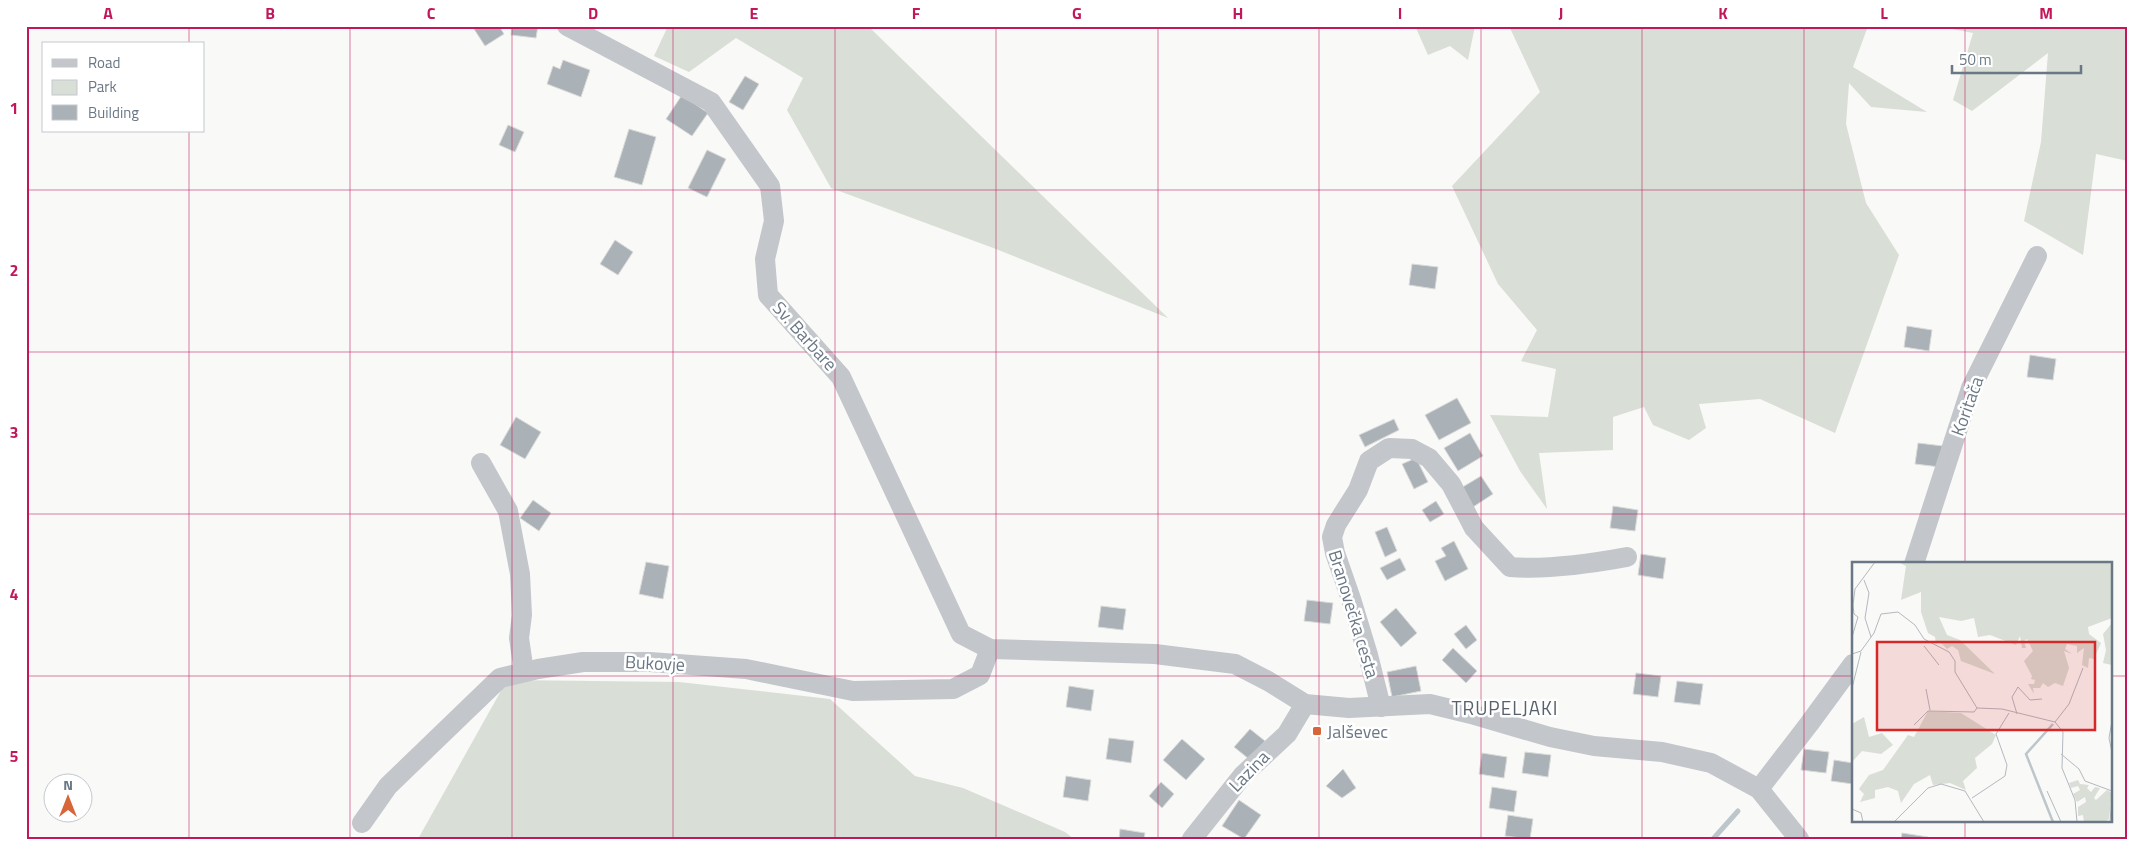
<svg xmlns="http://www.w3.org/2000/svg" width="2154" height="865" font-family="'Titillium Web',sans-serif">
	<rect width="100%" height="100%" fill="#f9f9f7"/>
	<g fill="#d9ded6">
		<polygon points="668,26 868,26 1168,318 996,249 831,188 787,110 803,78 736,38 689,72 654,56"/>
		<polygon points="1425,26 1475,26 1468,60 1450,46 1428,55 1416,28"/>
		<polygon points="1509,26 1868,26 1853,67 1927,112 1871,107 1849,83 1846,124 1866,203 1899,255 1835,433 1760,399 1699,404 1706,428 1689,440 1653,425 1644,407 1613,417 1613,450 1539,453 1547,509 1520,471 1490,415 1548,417 1556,369 1521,361 1537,330 1498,284 1452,186 1540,92"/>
		<polygon points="1936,26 2128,26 2128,161 2096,154 2083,255 2024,221 2041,142 2048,53 1972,111 1953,100 1973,33"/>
		<polygon points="507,680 679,682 830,699 915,776 963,788 1065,832 1074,839 418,839"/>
	</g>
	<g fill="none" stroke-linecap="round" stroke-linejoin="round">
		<polyline stroke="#bdc6cb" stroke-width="5" points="1713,839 1738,811"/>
	</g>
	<g fill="#aab1b7" stroke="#dbdbd9">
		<polygon points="472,26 499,26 504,34 485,46"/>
		<polygon points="512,26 538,26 536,38 511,35"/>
		<polygon points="563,60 590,70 581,97 547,84 553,66 560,69"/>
		<polygon points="745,76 759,84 743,110 729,102"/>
		<polygon points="682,95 708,113 692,136 666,119"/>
		<polygon points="508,125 524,132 515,152 499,145"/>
		<polygon points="629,129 656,137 642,185 614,177"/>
		<polygon points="707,150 726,159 707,197 688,188"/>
		<polygon points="615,240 633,252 618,275 600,264"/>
		<polygon points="1412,264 1438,267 1435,289 1409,285"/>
		<polygon points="1907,326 1932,330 1929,351 1904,347"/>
		<polygon points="2030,355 2056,359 2053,380 2027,377"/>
		<polygon points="1457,398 1471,423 1439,440 1425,415"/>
		<polygon points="516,417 541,432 525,459 500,445"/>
		<polygon points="1394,419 1399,430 1365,447 1359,435"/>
		<polygon points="1470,433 1483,456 1458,471 1444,448"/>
		<polygon points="1918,443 1943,446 1940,467 1915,464"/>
		<polygon points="1416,458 1428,482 1414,489 1402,464"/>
		<polygon points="1481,476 1493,494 1473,507 1461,488"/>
		<polygon points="533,500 551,513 539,531 520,518"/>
		<polygon points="1436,501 1444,514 1430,522 1422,510"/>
		<polygon points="1613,506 1638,510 1635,531 1610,528"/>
		<polygon points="1387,527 1397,551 1385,557 1375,532"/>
		<polygon points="1454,541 1468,569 1445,581 1435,561 1446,556 1441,548"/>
		<polygon points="1641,554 1666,558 1663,579 1638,575"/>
		<polygon points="1400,558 1406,570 1387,580 1380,568"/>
		<polygon points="646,562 669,566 663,599 639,594"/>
		<polygon points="1307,600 1333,603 1330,624 1304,621"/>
		<polygon points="1101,606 1126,609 1123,630 1098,627"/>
		<polygon points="1396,608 1417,633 1401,647 1380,622"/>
		<polygon points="1466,625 1477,640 1466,649 1454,634"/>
		<polygon points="1453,648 1477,671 1466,683 1442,660"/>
		<polygon points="1416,666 1421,691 1392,697 1387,672"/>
		<polygon points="1636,673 1661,676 1658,697 1633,694"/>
		<polygon points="1677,681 1703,684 1700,705 1674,702"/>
		<polygon points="1069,686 1094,690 1091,711 1066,707"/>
		<polygon points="1250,729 1265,741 1249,759 1234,747"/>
		<polygon points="1109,738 1134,741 1131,763 1106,759"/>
		<polygon points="1182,739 1205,759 1186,780 1163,760"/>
		<polygon points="1804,749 1829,752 1826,773 1801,770"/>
		<polygon points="1525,752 1551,755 1548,777 1522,773"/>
		<polygon points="1482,753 1507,757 1504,778 1479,774"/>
		<polygon points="1834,760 1853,763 1853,784 1831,781"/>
		<polygon points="1343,769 1356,788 1342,798 1326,786"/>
		<polygon points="1066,776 1091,780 1088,801 1063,797"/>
		<polygon points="1161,782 1174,794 1162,808 1149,796"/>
		<polygon points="1492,787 1517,791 1514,812 1489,808"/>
		<polygon points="1239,800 1261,815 1244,839 1222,826"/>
		<polygon points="1508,815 1533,819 1530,839 1505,836"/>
		<polygon points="1120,829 1145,833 1144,839 1119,839"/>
		<polygon points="1902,833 1928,837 1927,839 1901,839"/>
	</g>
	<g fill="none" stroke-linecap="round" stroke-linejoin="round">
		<g stroke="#c3c6ca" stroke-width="20">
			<polyline points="567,26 711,102 770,186 774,221 765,259 768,295 841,377 961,634 990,649 1155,654 1235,664 1268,681 1305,704 1349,708 1430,704 1471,714 1550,737 1594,746 1662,752 1711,763 1759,789 1799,839"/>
			<polyline points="481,463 508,511 520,574 522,615 519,638 524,672"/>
			<polyline points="1914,564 1971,388 2037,256"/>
			<path d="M1381,707L1368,655L1351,599L1335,553L1332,537L1336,525L1358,490L1369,461L1389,448L1412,449L1429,458L1451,484L1474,528L1510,567C1548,570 1589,564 1627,557"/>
			<polyline points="1759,789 1809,724 1853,664"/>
			<polyline points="362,823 388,786 500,678 538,669 583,662 650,662 746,669 853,691 953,689 980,675 990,649"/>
			<polyline points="1192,839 1243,775 1287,734 1305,704"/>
		</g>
	</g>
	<path fill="none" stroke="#c2185b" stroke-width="1" stroke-opacity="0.55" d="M189,26V44M350,26V839M512,26V839M673,26V839M835,26V839M996,26V839M1158,26V839M1319,26V839M1481,26V839M1642,26V839M1804,26V839M1965,26V564M189,131V839M26,190H2128M26,352H2128M26,514H2128M26,676H1853M2110,676H2128M1965,821V839"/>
	<rect fill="#d76539" stroke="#fff" stroke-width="2" x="1312" y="726" width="10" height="10" rx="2.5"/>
	<g text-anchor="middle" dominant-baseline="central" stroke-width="5" stroke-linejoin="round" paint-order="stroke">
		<g font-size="18" fill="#6a7886" stroke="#fff">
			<text transform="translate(805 336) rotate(48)">Sv. Barbare</text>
			<text transform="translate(1967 406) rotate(-70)">Koritača</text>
			<text transform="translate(1354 614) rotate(73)">Branovečka cesta</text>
			<text transform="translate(655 663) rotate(3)">Bukovje</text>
			<text transform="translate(1249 771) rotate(-46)">Lazina</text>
		</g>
		<g font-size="18" fill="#6a7886" stroke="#fff" text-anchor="start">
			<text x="1327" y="731">Jalševec</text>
		</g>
		<g font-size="19" letter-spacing="1" fill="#58626b" stroke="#fff">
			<text x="1505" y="707">TRUPELJAKI</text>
		</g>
	</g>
	<g transform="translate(1852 562)">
		<rect width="260" height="260" fill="#f9f9f7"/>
		<path d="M46,0H260V56L236,65L237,72L249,81L242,97L237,96L236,106L230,103L232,86L225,91V84L215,82L213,87L220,92L212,89L217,106L211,124L203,121L196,125L191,121L188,126H181L182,132L176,122H182L183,118L179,117L180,114L172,99L181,89L175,77L172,79L174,86H170L168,74L164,83L138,73L126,75L122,56L109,59L87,55L95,73L108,78L143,112L109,99L106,88L100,84L95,87L87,79L84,82L83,75L76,71L69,50V30L49,38L54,4ZM260,61V103L251,101L254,88L251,72ZM76,149L109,151L144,173L140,182L123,196L125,206L111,219L114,228L98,221L81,223L78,213L62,222L49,241L46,229L36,225L23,228V236L8,240L12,232L7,227L17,213L31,208L56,173L62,175ZM12,155L17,175L30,171L41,183L29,192L10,189L0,200V162ZM226,218L228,222L237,223L235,226L239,230L243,225L248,226L242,236L244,238L255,228L260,231L257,257L253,260H232L231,253L226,254V245L234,240L233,235L225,240L221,232L228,228L226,224L219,226L217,221Z" fill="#d9ded6"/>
		<path fill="none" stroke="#bdc6cb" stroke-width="2.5" d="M201,162L174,192L201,260"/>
		<path fill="none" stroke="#b3b9c0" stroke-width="1" d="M12,18L17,31L13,56L19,75M0,75L6,55L2,52L1,43L3,27L23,0M72,84L87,103M0,92L9,89L22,71L29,52L46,50L63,63L72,77L97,90L103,99V110L125,146M0,126L9,90M74,127L78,148M125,146L150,147L203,160L211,170L210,206L223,238L225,260M165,152L160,135L166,125L178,138L190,137M260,159L257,176L260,190M203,160L217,142L231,106M62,163L76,149L122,150L125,146M209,192L227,207L233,219L260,229M195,229L209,260M120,236L153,214L155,203L144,172L157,151M0,247L9,251L11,260M42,260L76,226L89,222L113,229L132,260M258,260L260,235"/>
		<path fill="#d62828" fill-opacity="0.15" stroke="#d62828" stroke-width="2.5" d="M25,80H243V168H25Z"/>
		<rect width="260" height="260" fill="none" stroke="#6a7886" stroke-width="2.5"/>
	</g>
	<rect width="2154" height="865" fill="none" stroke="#ffffff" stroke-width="55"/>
	<rect x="42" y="42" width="162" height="90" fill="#ffffff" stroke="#c3c9cf"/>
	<rect x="52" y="59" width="25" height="8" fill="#c3c6ca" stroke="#c3c9cf"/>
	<text x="88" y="68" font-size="15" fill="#6a7886">Road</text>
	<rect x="52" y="80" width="25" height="15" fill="#d9ded6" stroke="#c3c9cf"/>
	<text x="88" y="92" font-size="15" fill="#6a7886">Park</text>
	<rect x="52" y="105" width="25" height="15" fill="#aab1b7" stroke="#c3c9cf"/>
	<text x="88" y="118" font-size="15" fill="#6a7886">Building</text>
	<g transform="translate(68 798)"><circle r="24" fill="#ffffff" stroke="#c3c9cf"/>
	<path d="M0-4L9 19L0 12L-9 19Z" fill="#d76539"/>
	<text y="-8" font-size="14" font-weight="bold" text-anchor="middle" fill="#6a7886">N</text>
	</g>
	<path d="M1952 65v8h129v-8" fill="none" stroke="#6a7886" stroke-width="2.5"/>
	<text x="1959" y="65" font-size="15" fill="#6a7886" stroke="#ffffff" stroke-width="4" paint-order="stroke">50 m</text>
	<rect x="28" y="28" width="2098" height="810" fill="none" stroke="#c2185b" stroke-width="2"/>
	<g font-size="16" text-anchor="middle" font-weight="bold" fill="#c2185b">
		<text x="108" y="19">A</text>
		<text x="270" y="19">B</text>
		<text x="431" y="19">C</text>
		<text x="593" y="19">D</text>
		<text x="754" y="19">E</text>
		<text x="916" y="19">F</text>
		<text x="1077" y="19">G</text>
		<text x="1238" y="19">H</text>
		<text x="1400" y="19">I</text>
		<text x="1561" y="19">J</text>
		<text x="1723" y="19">K</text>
		<text x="1884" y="19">L</text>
		<text x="2046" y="19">M</text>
		<text x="14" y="114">1</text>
		<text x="14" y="276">2</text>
		<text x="14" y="438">3</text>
		<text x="14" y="600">4</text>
		<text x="14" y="762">5</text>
	</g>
</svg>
